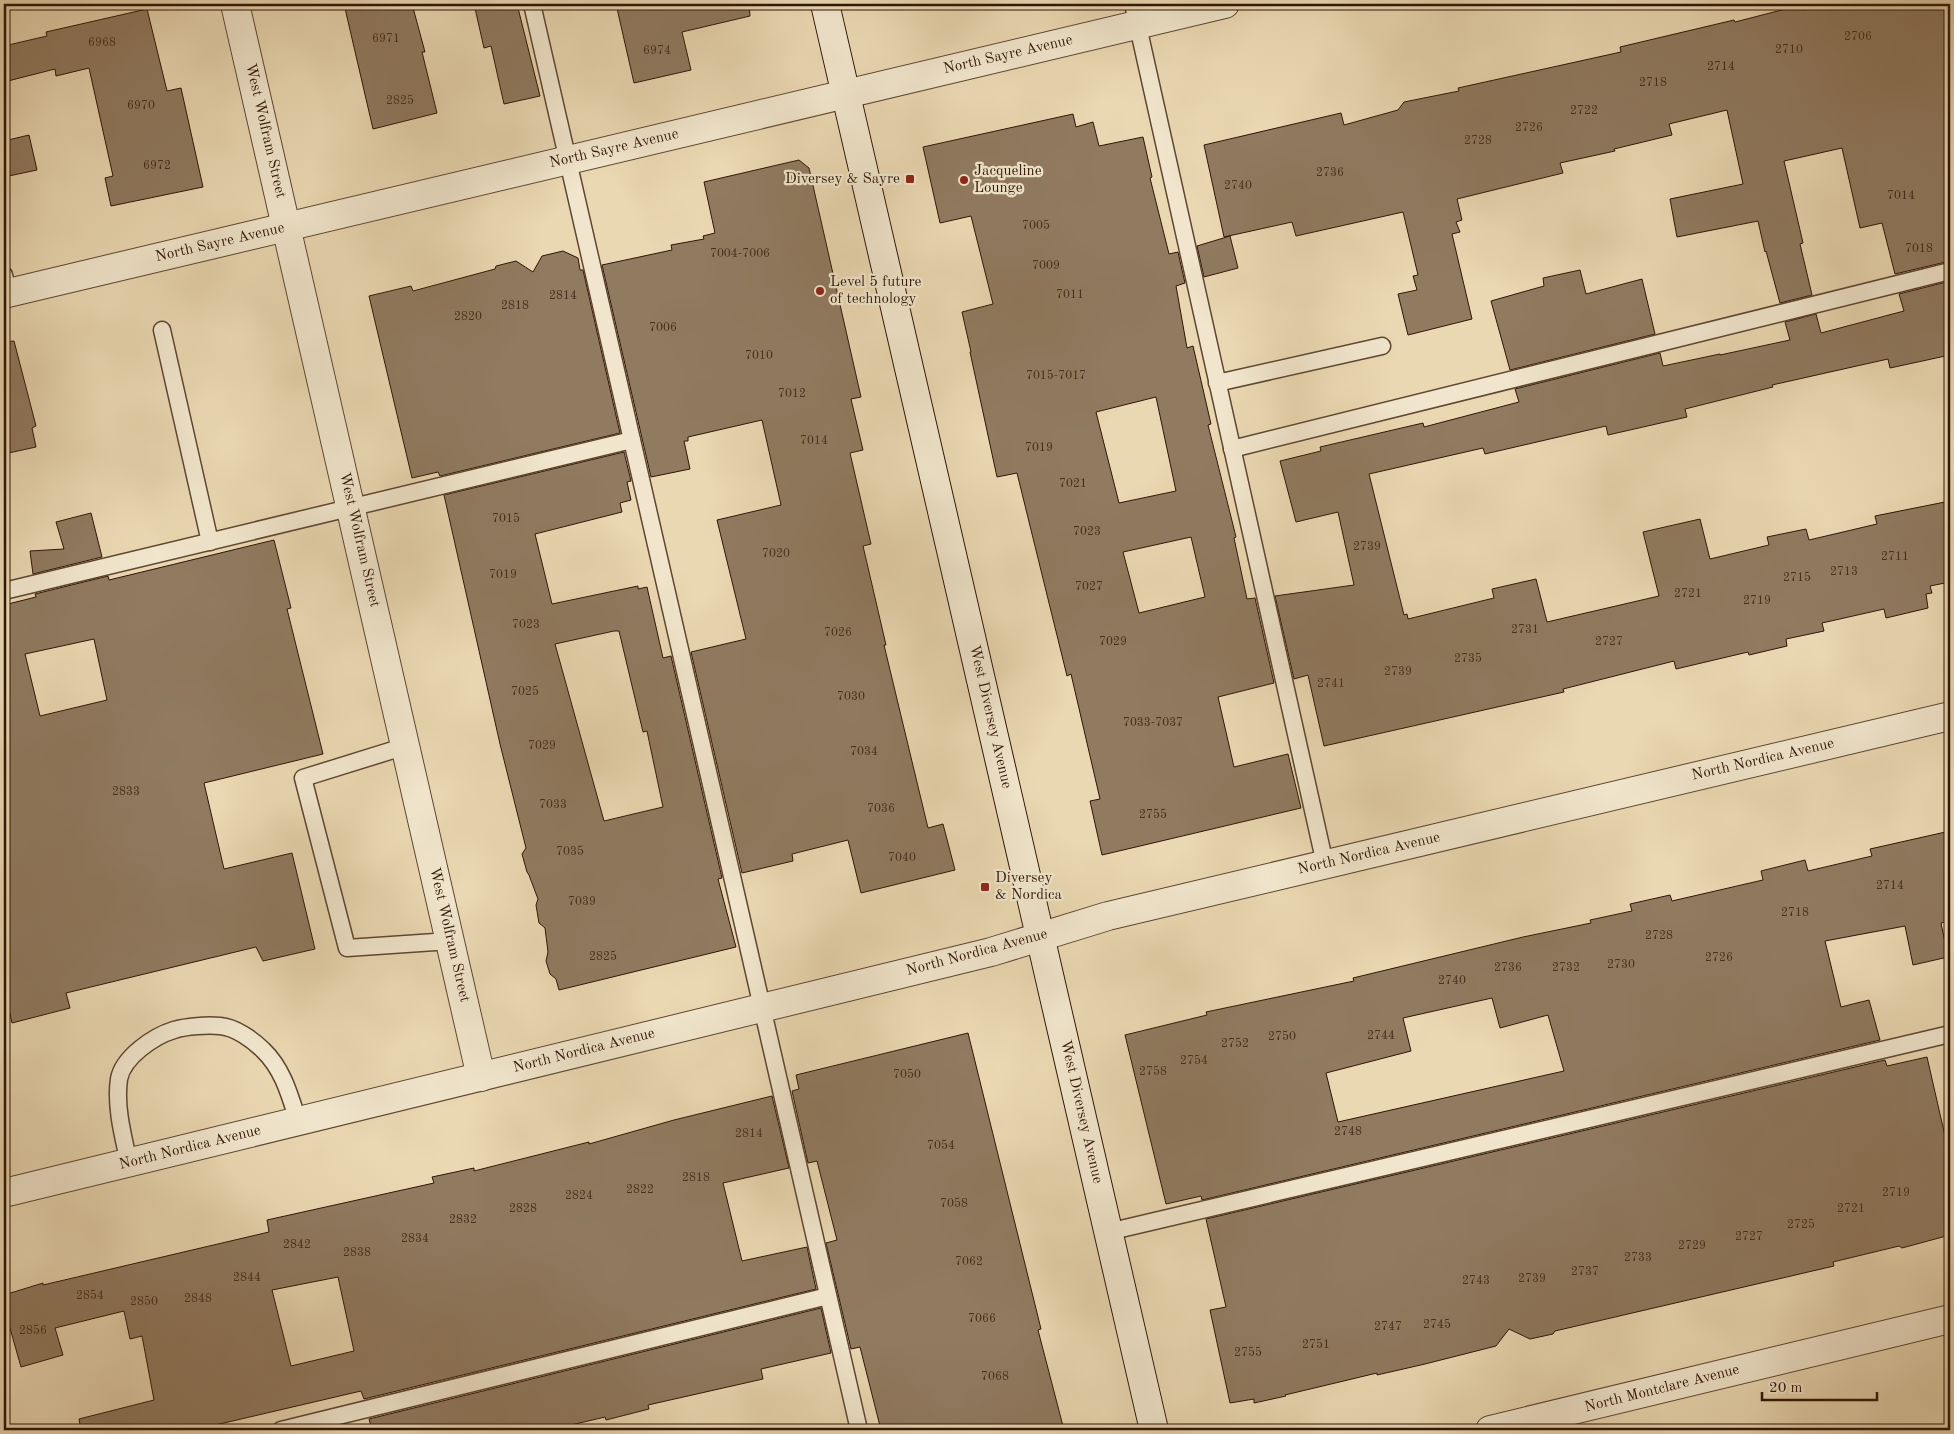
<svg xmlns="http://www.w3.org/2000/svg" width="1954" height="1434" font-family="'Old Standard TT',serif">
	<rect width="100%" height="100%" fill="#ead8b2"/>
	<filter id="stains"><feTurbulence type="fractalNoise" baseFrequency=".004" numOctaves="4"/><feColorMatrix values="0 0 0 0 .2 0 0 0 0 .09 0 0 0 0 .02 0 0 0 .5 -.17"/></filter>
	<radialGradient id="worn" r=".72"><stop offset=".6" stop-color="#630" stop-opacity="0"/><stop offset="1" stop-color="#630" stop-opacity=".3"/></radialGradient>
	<g fill="#907a60" stroke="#2f1507" fill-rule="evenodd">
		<polygon points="344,4 412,4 425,52 422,52 437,113 373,129"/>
		<polygon points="474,4 517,4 540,96 504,104 491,46 484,48"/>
		<polygon points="616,4 749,4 750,16 682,32 691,70 634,83"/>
		<polygon points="1829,4 1950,4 1950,261 1895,274 1882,223 1860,228 1842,148 1784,161 1803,243 1800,244 1812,295 1780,303 1766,251 1765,252 1758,221 1677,237 1670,199 1743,184 1727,110 1669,124 1672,135 1614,149 1615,151 1560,163 1563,173 1457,199 1462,220 1456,222 1460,232 1452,234 1472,319 1408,335 1398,294 1417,290 1413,276 1418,275 1403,212 1296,236 1292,222 1224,237 1204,145 1341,113 1344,125 1398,110 1404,102 1459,91 1458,88 1621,52 1620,47 1734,20 1735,22 1801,5 1802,10"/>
		<polygon points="147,9 167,91 181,88 203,187 111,206 105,178 113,176 89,68 56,76 55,69 4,82 4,46 47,36 46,32"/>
		<path d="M1073,114L1076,127L1093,122L1099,146L1143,137L1152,177L1150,178L1169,254L1178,252L1185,283L1176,286L1187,348L1193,346L1211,424L1208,425L1236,537L1234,538L1247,599L1255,598L1274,683L1218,697L1234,767L1288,754L1301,808L1102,855L1090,801L1100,799L1071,674L1067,676L1017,473L997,477L970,352H971L962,312L993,304L971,216L940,223L923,147ZM1156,397L1176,491L1119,503L1096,412ZM1191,537L1205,597L1139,613L1123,552Z"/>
		<polygon points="29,135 37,170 4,177 4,141"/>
		<polygon points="799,160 809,168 861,397 851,399 863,450 850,453 871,544 863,546 886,645 884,645 928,828 943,824 955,870 861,893 848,840 792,854 793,861 742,873 691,652 746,639 717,520 781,505 762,420 688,437 688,441 684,441 690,469 651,477 602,265 672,250 671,245 704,239 703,236 715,233 704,182"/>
		<polygon points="1230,236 1238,268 1204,277 1197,246"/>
		<polygon points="563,251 578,258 580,270 583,270 620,433 440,476 438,472 412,478 369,296 411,286 413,291 495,269 496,266 516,261 533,272 542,256"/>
		<polygon points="1580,270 1586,294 1642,279 1655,334 1510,370 1491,301 1544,286 1543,278"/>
		<polygon points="1950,281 1950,355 1890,368 1888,359 1772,385 1773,387 1685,409 1687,417 1608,435 1606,426 1485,454 1483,448 1369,474 1404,615 1407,614 1408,619 1494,598 1492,589 1536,579 1547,622 1659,596 1643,532 1700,519 1710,559 1769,545 1767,537 1806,529 1809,540 1877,524 1875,516 1950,501 1950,582 1930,586 1932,593 1926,594 1928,608 1886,618 1884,609 1822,623 1824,631 1786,639 1787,646 1749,655 1748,652 1676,669 1674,661 1563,689 1564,692 1324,746 1308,675 1294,679 1275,596 1354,585 1338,512 1296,522 1280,461 1321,451 1320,447 1423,423 1424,427 1519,402 1515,389 1660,353 1663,366 1720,354 1720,355 1790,340 1785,322 1816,314 1821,333 1904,311 1899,294"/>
		<polygon points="14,341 36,426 32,428 36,447 4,454 4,342"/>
		<path d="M624,452L631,481L627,482L631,500L620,503L622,512L535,534L552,604L638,586V589L647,587L663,658L671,656L722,878L718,879L736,947L559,990L556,979L550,974L546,961L548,952L545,928L539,923L536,905L538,899L529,875L527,872L522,854L526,848L500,744L444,495ZM614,631H619L643,732L647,731L663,807L604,821L555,644Z"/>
		<polygon points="91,513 102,557 33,574 30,551 64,549 56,522"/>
		<path d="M274,540L291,608L287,609L323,754L204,783L224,869L292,853L315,949L263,961L256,947L66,993L70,1008L12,1023L4,988V605L36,597L35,594L108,576L109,580ZM94,639L107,700L40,716L25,654Z"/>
		<path d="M1950,831V921L1941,923L1948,957L1913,965L1905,926L1825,941L1841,1007L1869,1000L1880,1040L1202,1200L1201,1196L1166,1204L1125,1035L1207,1015L1206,1012L1354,981L1353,978L1523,937L1591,923L1590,920L1632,911L1630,904L1670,895L1672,901L1763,880L1761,871L1805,860L1808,871L1872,856L1870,849ZM1492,998L1500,1028L1548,1015L1564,1071L1338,1122L1326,1073L1411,1051L1403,1018Z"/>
		<polygon points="968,1033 1041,1329 1038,1330 1064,1430 881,1430 860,1347 851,1349 826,1243 837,1240 817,1161 808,1163 792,1091 799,1089 796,1075"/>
		<polygon points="1927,1057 1950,1158 1950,1235 1902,1248 1899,1246 1833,1262 1834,1266 1555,1331 1553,1334 1530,1339 1509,1329 1496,1346 1425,1364 1377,1375 1377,1373 1285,1395 1286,1396 1254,1403 1254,1399 1230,1403 1210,1310 1226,1307 1206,1219 1885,1060 1887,1066"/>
		<path d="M772,1096L789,1168L723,1183L742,1261L807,1247L816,1289L364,1399L361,1391L194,1430H81L79,1419L154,1400L142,1336L130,1339L124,1311L55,1328L63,1355L21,1367L4,1307V1295L43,1283V1285L269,1232L267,1220L434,1183L432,1177L474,1168V1171L589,1142V1144L674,1120ZM338,1277L354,1351L291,1366L272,1290Z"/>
		<polygon points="821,1308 831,1353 761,1369 763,1379 648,1405 649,1409 606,1420 605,1417 550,1430 372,1430 369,1419"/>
	</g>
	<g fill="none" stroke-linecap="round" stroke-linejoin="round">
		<defs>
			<g id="lane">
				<polyline points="532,4 859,1430"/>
				<polyline points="1133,4 1325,864"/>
				<polyline points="4,275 8,293"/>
				<polyline points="162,330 210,542"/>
				<polyline points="1217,383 1382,346"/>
				<polyline points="1232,449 1950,271"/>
				<polyline points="4,591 632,440"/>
				<polyline points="406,746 303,778 347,948 450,941"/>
				<path d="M129,1163C123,1136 115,1106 119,1079C123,1057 154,1036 174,1030C187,1026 207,1025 220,1026C235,1027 253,1040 263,1050C283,1069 290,1096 298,1121"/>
				<polyline points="1108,1232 1950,1034"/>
				<polyline points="281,1430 828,1296"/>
			</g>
			<g id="street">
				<polyline points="235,4 481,1077"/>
				<polyline points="4,294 1225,4"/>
				<polyline points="4,1193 991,952 1108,916 1950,716"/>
				<polyline points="1490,1430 1950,1319"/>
			</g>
			<polyline id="secondary" points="825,4 1154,1430"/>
		</defs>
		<use href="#lane" stroke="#5e4632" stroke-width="19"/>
		<use href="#street" stroke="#5e4632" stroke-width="30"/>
		<use href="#secondary" stroke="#2f1507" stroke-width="30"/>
		<use href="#lane" stroke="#f1e6cd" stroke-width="16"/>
		<use href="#street" stroke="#f1e6cd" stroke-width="28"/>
		<use href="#secondary" stroke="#f1e6cd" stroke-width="28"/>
	</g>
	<g fill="#8f2418" stroke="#f1e6cd" stroke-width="2">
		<rect x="905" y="174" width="10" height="10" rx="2.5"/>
		<circle cx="964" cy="180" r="5"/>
		<circle cx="820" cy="291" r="5"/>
		<rect x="980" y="882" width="10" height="10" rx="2.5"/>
	</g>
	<g text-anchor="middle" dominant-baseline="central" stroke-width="4.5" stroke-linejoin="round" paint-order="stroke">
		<g font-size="12" fill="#472e1d">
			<text x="1858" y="37">2706</text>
			<text x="386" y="39">6971</text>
			<text x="102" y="43">6968</text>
			<text x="1789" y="50">2710</text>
			<text x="657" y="51">6974</text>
			<text x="1721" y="67">2714</text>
			<text x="1653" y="83">2718</text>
			<text x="400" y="101">2825</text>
			<text x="141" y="106">6970</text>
			<text x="1584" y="111">2722</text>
			<text x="1529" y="128">2726</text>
			<text x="1478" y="141">2728</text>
			<text x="157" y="166">6972</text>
			<text x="1330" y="173">2736</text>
			<text x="1238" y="186">2740</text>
			<text x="1901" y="196">7014</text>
			<text x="1036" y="226">7005</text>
			<text x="1919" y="249">7018</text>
			<text x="740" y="254">7004-7006</text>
			<text x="1046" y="266">7009</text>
			<text x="1070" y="295">7011</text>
			<text x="563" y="296">2814</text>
			<text x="515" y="306">2818</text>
			<text x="468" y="317">2820</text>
			<text x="663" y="328">7006</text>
			<text x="759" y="356">7010</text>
			<text x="1056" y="376">7015-7017</text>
			<text x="792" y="394">7012</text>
			<text x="814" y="441">7014</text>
			<text x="1039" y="448">7019</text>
			<text x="1073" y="484">7021</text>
			<text x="506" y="519">7015</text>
			<text x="1087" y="532">7023</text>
			<text x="1367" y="547">2739</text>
			<text x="776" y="554">7020</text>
			<text x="1895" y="557">2711</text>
			<text x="1844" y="572">2713</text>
			<text x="503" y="575">7019</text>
			<text x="1797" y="578">2715</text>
			<text x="1089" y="587">7027</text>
			<text x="1688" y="594">2721</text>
			<text x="1757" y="601">2719</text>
			<text x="526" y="625">7023</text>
			<text x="1525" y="630">2731</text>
			<text x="838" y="633">7026</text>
			<text x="1113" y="642">7029</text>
			<text x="1609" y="642">2727</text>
			<text x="1468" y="659">2735</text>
			<text x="1398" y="672">2739</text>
			<text x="1331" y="684">2741</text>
			<text x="525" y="692">7025</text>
			<text x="851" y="697">7030</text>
			<text x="1153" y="723">7033-7037</text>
			<text x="542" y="746">7029</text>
			<text x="864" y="752">7034</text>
			<text x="126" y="792">2833</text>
			<text x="553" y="805">7033</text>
			<text x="881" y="809">7036</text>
			<text x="1153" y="815">2755</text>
			<text x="570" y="852">7035</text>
			<text x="902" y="858">7040</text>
			<text x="1890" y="886">2714</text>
			<text x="582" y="902">7039</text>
			<text x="1795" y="913">2718</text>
			<text x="1659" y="936">2728</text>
			<text x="603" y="957">2825</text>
			<text x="1719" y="958">2726</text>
			<text x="1621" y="965">2730</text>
			<text x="1508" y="968">2736</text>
			<text x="1566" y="968">2732</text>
			<text x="1452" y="981">2740</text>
			<text x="1381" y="1036">2744</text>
			<text x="1282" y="1037">2750</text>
			<text x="1235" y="1044">2752</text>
			<text x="1194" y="1061">2754</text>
			<text x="1153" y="1072">2758</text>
			<text x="907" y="1075">7050</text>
			<text x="1348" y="1132">2748</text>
			<text x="749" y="1134">2814</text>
			<text x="941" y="1146">7054</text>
			<text x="696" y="1178">2818</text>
			<text x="640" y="1190">2822</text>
			<text x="1896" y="1193">2719</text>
			<text x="579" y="1196">2824</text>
			<text x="954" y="1204">7058</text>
			<text x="523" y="1209">2828</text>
			<text x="1851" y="1209">2721</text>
			<text x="463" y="1220">2832</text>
			<text x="1801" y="1225">2725</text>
			<text x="1749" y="1237">2727</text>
			<text x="415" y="1239">2834</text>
			<text x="297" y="1245">2842</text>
			<text x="1692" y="1246">2729</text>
			<text x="357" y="1253">2838</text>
			<text x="1638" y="1258">2733</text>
			<text x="969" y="1262">7062</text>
			<text x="1585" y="1272">2737</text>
			<text x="247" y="1278">2844</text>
			<text x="1532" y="1279">2739</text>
			<text x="1476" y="1281">2743</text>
			<text x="90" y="1296">2854</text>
			<text x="198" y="1299">2848</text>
			<text x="144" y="1302">2850</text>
			<text x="982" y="1319">7066</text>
			<text x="1437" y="1325">2745</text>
			<text x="1388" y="1327">2747</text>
			<text x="33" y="1331">2856</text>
			<text x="1316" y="1345">2751</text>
			<text x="1248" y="1353">2755</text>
			<text x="995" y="1377">7068</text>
		</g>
		<g font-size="15" fill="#2f1507" stroke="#f1e6cd">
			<text transform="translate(1008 55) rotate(-13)">North Sayre Avenue</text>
			<text transform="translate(265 131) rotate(77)">West Wolfram Street</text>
			<text transform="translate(614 149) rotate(-13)">North Sayre Avenue</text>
			<text transform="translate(220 243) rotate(-13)">North Sayre Avenue</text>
			<text transform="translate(359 540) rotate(77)">West Wolfram Street</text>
			<text transform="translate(990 717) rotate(77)">West Diversey Avenue</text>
			<text transform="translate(1763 760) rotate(-13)">North Nordica Avenue</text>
			<text transform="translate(1369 854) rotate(-13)">North Nordica Avenue</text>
			<text transform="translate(449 935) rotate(77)">West Wolfram Street</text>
			<text transform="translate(977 953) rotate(-15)">North Nordica Avenue</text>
			<text transform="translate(584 1051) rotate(-14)">North Nordica Avenue</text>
			<text transform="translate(1081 1112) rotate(77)">West Diversey Avenue</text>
			<text transform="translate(190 1148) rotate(-14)">North Nordica Avenue</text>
			<text transform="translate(1662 1389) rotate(-14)">North Montclare Avenue</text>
		</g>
		<g font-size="15" fill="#2f1507" stroke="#f1e6cd" text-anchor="start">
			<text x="974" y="171">Jacqueline<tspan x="974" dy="17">Lounge</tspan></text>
			<text x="900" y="179" text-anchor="end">Diversey &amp; Sayre</text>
			<text x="830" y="282">Level 5 future<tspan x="830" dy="17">of technology</tspan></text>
			<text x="995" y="878">Diversey<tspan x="995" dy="17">&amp; Nordica</tspan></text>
		</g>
	</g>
	<rect width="1954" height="1434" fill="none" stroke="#ead8b2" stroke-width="20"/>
	<rect x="5" y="5" width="1944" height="1424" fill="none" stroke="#2f1507" stroke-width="2.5"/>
	<rect x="10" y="10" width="1934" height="1414" fill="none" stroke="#2f1507"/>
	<path d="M1762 1392v8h115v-8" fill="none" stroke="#2f1507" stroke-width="2.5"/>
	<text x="1769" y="1392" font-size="15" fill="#2f1507" stroke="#f1e6cd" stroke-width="4" paint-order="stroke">20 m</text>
	<rect width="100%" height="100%" filter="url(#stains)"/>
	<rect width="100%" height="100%" fill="url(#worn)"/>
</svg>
